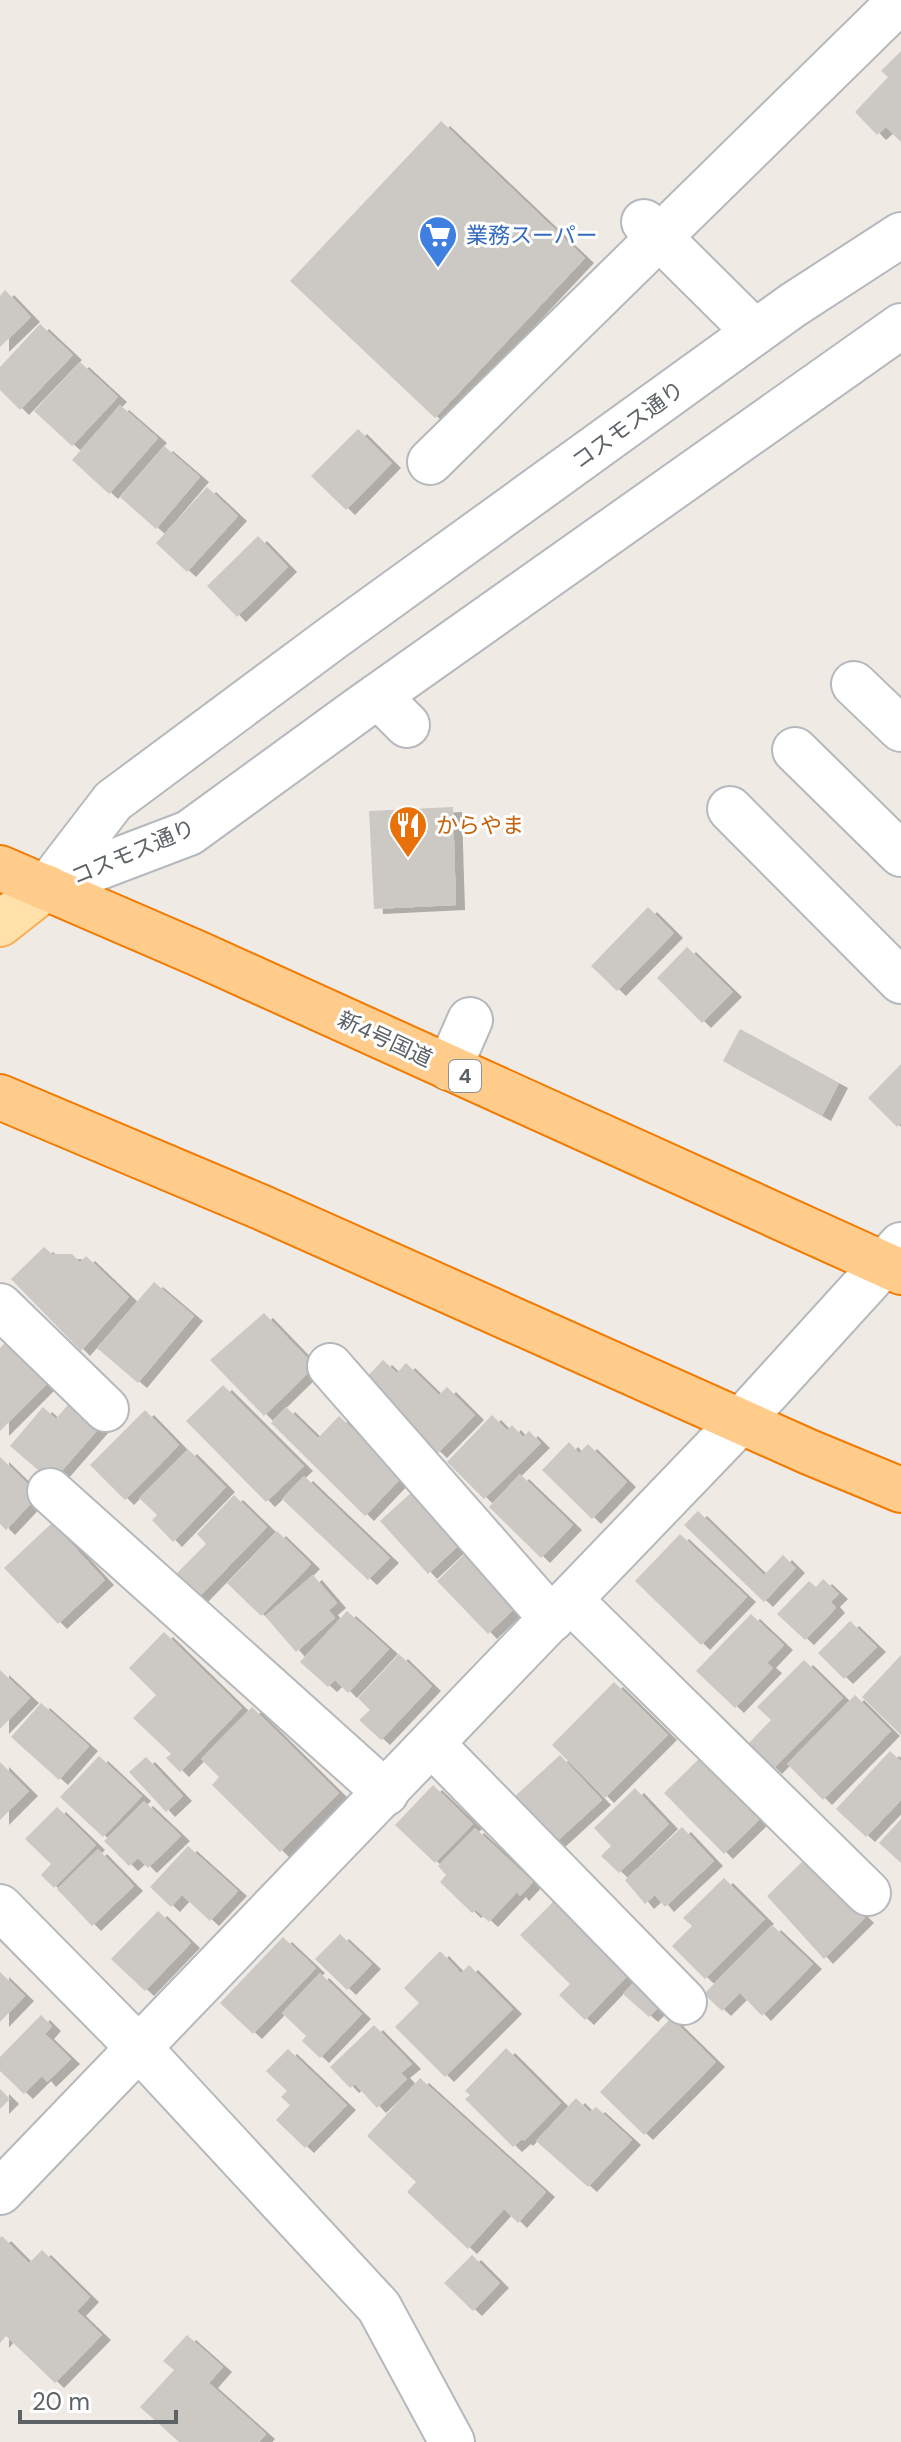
<svg xmlns="http://www.w3.org/2000/svg" width="901" height="2442" font-family="'DM Sans','Noto Sans JP',sans-serif">
	<defs>
		<filter id="shadow"><feDropShadow dx="9" dy="5" stdDeviation="0" flood-color="#0004"/></filter>
	</defs>
	<rect width="100%" height="100%" fill="#efebe4"/>
	<g fill="#ccc8c3" filter="url(#shadow)">
		<polygon points="901,51 901,142 886,127 877,135 855,112 888,77 881,71"/>
		<polygon points="441,121 585,258 435,418 290,281"/>
		<polygon points="5,290 31,317 0,347 0,296"/>
		<polygon points="40,324 73,355 20,410 0,390 0,367"/>
		<polygon points="80,362 118,397 72,446 34,411"/>
		<polygon points="120,405 158,438 109,494 72,460"/>
		<polygon points="358,429 392,463 346,510 311,476"/>
		<polygon points="164,446 200,477 156,529 120,497"/>
		<polygon points="207,487 238,516 187,572 156,543"/>
		<polygon points="258,536 288,567 237,617 207,586"/>
		<polygon points="453,807 456,905 374,909 369,811"/>
		<polygon points="648,907 674,933 617,991 591,966"/>
		<polygon points="687,947 733,992 702,1023 657,978"/>
		<polygon points="740,1029 839,1083 822,1116 723,1061"/>
		<polygon points="901,1064 901,1123 897,1127 868,1098"/>
		<polygon points="44,1247 52,1254 72,1254 80,1262 86,1256 129,1297 81,1351 11,1279"/>
		<polygon points="154,1282 194,1316 138,1383 97,1348"/>
		<polygon points="264,1313 315,1366 264,1416 210,1360"/>
		<polygon points="7,1341 49,1382 0,1431 0,1348"/>
		<polygon points="383,1360 397,1373 406,1363 439,1395 447,1387 475,1415 438,1453 363,1381"/>
		<polygon points="223,1385 304,1466 266,1502 186,1421"/>
		<polygon points="71,1401 101,1426 52,1482 10,1446 43,1407 56,1419"/>
		<polygon points="286,1407 318,1438 339,1416 402,1477 365,1516 271,1423"/>
		<polygon points="145,1410 179,1445 125,1500 90,1465"/>
		<polygon points="492,1415 507,1430 512,1425 523,1437 529,1431 541,1443 484,1499 447,1462"/>
		<polygon points="569,1442 579,1453 588,1444 627,1482 592,1519 542,1470"/>
		<polygon points="188,1449 226,1487 173,1542 152,1520 157,1515 139,1498"/>
		<polygon points="0,1457 39,1495 6,1530 0,1524"/>
		<polygon points="520,1474 573,1525 541,1558 489,1507"/>
		<polygon points="304,1476 390,1558 368,1580 282,1499"/>
		<polygon points="413,1491 460,1544 428,1574 380,1521"/>
		<polygon points="234,1495 267,1527 199,1597 176,1574 206,1544 197,1534"/>
		<polygon points="698,1511 764,1575 783,1555 796,1568 764,1602 684,1525"/>
		<polygon points="52,1523 105,1580 58,1624 4,1568"/>
		<polygon points="277,1531 311,1564 261,1616 227,1583"/>
		<polygon points="680,1534 747,1597 701,1645 635,1581"/>
		<polygon points="475,1544 519,1604 488,1634 437,1581"/>
		<polygon points="313,1575 337,1603 329,1610 335,1618 296,1652 265,1616"/>
		<polygon points="823,1579 839,1594 831,1602 836,1608 805,1640 777,1614 809,1581 816,1587"/>
		<polygon points="347,1611 389,1649 348,1693 335,1680 328,1687 300,1662"/>
		<polygon points="751,1614 784,1645 767,1663 773,1668 735,1708 696,1671"/>
		<polygon points="850,1621 877,1647 844,1679 818,1653"/>
		<polygon points="164,1632 242,1708 180,1772 166,1758 171,1754 133,1718 156,1695 129,1668"/>
		<polygon points="399,1654 432,1686 381,1740 359,1720 370,1710 358,1698"/>
		<polygon points="901,1655 901,1735 862,1697"/>
		<polygon points="804,1660 843,1698 773,1769 748,1744 771,1720 757,1707"/>
		<polygon points="0,1670 30,1698 0,1729"/>
		<polygon points="614,1682 668,1735 605,1798 552,1745"/>
		<polygon points="855,1695 891,1731 823,1800 787,1764"/>
		<polygon points="41,1703 89,1746 59,1780 11,1737"/>
		<polygon points="252,1707 339,1793 280,1852 212,1785 219,1777 201,1759"/>
		<polygon points="890,1751 901,1761 901,1800 866,1837 836,1809"/>
		<polygon points="560,1755 602,1800 554,1844 512,1799"/>
		<polygon points="99,1756 142,1796 103,1837 60,1797"/>
		<polygon points="146,1757 183,1796 166,1812 129,1772"/>
		<polygon points="701,1757 761,1818 724,1854 664,1793"/>
		<polygon points="0,1762 29,1791 0,1820"/>
		<polygon points="433,1785 473,1824 435,1863 395,1825"/>
		<polygon points="635,1788 669,1824 619,1873 601,1856 611,1846 594,1828"/>
		<polygon points="144,1801 181,1836 148,1868 138,1858 129,1866 104,1841"/>
		<polygon points="57,1807 96,1845 54,1888 41,1875 51,1864 25,1839"/>
		<polygon points="901,1819 901,1863 879,1843"/>
		<polygon points="682,1827 714,1861 665,1907 655,1895 645,1904 625,1880"/>
		<polygon points="475,1828 533,1882 520,1896 517,1892 489,1922 476,1910 472,1913 440,1882 446,1875 438,1866"/>
		<polygon points="188,1846 238,1891 210,1921 182,1895 171,1907 150,1887"/>
		<polygon points="98,1849 134,1886 92,1926 57,1889"/>
		<polygon points="807,1857 865,1918 824,1959 767,1896"/>
		<polygon points="724,1878 765,1919 705,1979 672,1946 692,1926 683,1918"/>
		<polygon points="554,1901 629,1974 585,2020 559,1995 570,1984 520,1935"/>
		<polygon points="158,1911 191,1943 145,1991 111,1959"/>
		<polygon points="772,1925 813,1964 762,2016 740,1993 722,2011 704,1994"/>
		<polygon points="340,1934 372,1964 347,1990 315,1959"/>
		<polygon points="283,1937 316,1968 253,2034 220,2003"/>
		<polygon points="440,1951 461,1973 469,1965 513,2009 445,2077 395,2027 419,2003 404,1988"/>
		<polygon points="0,1972 25,1996 0,2022"/>
		<polygon points="320,1973 362,2014 320,2058 302,2041 306,2036 282,2013"/>
		<polygon points="635,1981 661,2005 649,2017 623,1994"/>
		<polygon points="41,2015 52,2026 45,2034 71,2059 47,2082 42,2076 24,2094 0,2071 0,2057"/>
		<polygon points="671,2018 716,2062 644,2135 600,2092"/>
		<polygon points="374,2025 412,2064 401,2073 407,2079 377,2108 355,2084 350,2088 330,2067"/>
		<polygon points="506,2048 561,2103 524,2141 522,2139 513,2147 465,2099 470,2095 465,2091"/>
		<polygon points="288,2049 347,2105 305,2148 276,2120 290,2105 281,2097 287,2091 266,2071"/>
		<polygon points="420,2078 546,2192 518,2223 504,2209 468,2249 407,2192 416,2182 367,2136"/>
		<polygon points="0,2089 10,2099 0,2109"/>
		<polygon points="576,2098 590,2112 596,2107 632,2140 588,2187 536,2141"/>
		<polygon points="2,2236 29,2263 42,2250 90,2297 77,2311 102,2335 55,2383 6,2336 0,2343 0,2238"/>
		<polygon points="472,2255 500,2283 473,2311 444,2283"/>
		<polygon points="187,2335 223,2367 209,2383 266,2434 259,2442 179,2442 140,2407 174,2370 163,2361"/>
	</g>
	<g fill="none" stroke-linecap="round" stroke-linejoin="round">
		<defs>
			<g id="minor">
				<polyline points="644,222 755,332"/>
				<polyline points="430,462 901,0"/>
				<polyline points="854,684 901,729"/>
				<polyline points="378,696 407,725"/>
				<polyline points="795,750 901,854"/>
				<polyline points="730,809 901,981"/>
				<polyline points="47,887 113,801 335,636 793,305 901,235"/>
				<polyline points="47,887 189,833 358,710 901,326"/>
				<polyline points="449,1068 470,1020"/>
				<polyline points="0,1306 106,1409"/>
				<polyline points="330,1366 552,1619"/>
				<polyline points="50,1491 386,1793"/>
				<polyline points="570,1600 868,1893"/>
				<polyline points="432,1744 684,2002"/>
				<polyline points="0,1907 140,2049 379,2307 452,2442"/>
				<polyline points="0,2192 741,1421 901,1245"/>
			</g>
			<polyline id="major" points="0,924 47,887"/>
			<g id="highway">
				<polyline points="0,868 199,954 901,1272"/>
				<polyline points="0,1097 263,1208 809,1452 901,1490"/>
			</g>
		</defs>
		<use href="#minor" stroke="#b5b8bc" stroke-width="48"/>
		<use href="#major" stroke="#f8ac55" stroke-width="48"/>
		<use href="#highway" stroke="#f37a00" stroke-width="48"/>
		<use href="#minor" stroke="#fff" stroke-width="44"/>
		<use href="#major" stroke="#ffe1a9" stroke-width="44"/>
		<use href="#highway" stroke="#ffcc8b" stroke-width="44"/>
	</g>
	<defs>
		<symbol id="supermarket-pin" viewBox="-11 -11 22 30"><path d="M0 17L-7.5 6A9.5 9.5 0 1 1 7.5 6Z" fill="#3f7fe0" stroke="#fff"/><path d="M-6-5.5h2.5l.6 2H6L4.5 2H-2.5L-4.4-4H-6ZM-1.5 3.2a1.3 1.3 0 1 0 .1 0ZM3 3.2a1.3 1.3 0 1 0 .1 0Z" fill="#fff"/></symbol>
		<symbol id="restaurant-pin" viewBox="-11 -11 22 30"><path d="M0 17L-7.5 6A9.5 9.5 0 1 1 7.5 6Z" fill="#e8710a" stroke="#fff"/><path d="M-5-6h1v4h1v-4h1v4h1v-4h1v5L-1.5 .5V6h-2V.5L-5-1ZM5-6V6H3V1.5H1.5Q1.5-4 5-6Z" fill="#fff"/></symbol>
	</defs>
	<g fill-rule="evenodd">
		<use href="#supermarket-pin" x="416" y="213" width="44" height="60"/>
		<use href="#restaurant-pin" x="386" y="803" width="44" height="60"/>
	</g>
	<g text-anchor="middle" dominant-baseline="central" stroke-width="6" stroke-linejoin="round" paint-order="stroke">
		<rect fill="#fff" stroke="#8d9193" stroke-width="2" x="449" y="1060" width="32" height="32" rx="6"/>
		<g font-size="20" font-weight="bold" fill="#5c6265">
			<text x="465" y="1076">4</text>
		</g>
		<g font-size="22" fill="#366cbe" stroke="#fff" text-anchor="start">
			<text x="466" y="235">業務スーパー</text>
		</g>
		<g font-size="22" fill="#5c6265" stroke="#fff">
			<text transform="translate(628 425) rotate(-36)">コスモス通り</text>
			<text transform="translate(133 852) rotate(-23)">コスモス通り</text>
			<text transform="translate(385 1039) rotate(25)">新4号国道</text>
		</g>
		<g font-size="22" fill="#c56008" stroke="#fff" text-anchor="start">
			<text x="436" y="825">からやま</text>
		</g>
	</g>
	<path d="M20 2410v12h156v-12" fill="none" stroke="#5c6265" stroke-width="4"/>
	<text x="32" y="2410" font-size="24" fill="#5c6265" stroke="#ffffff" stroke-width="6" paint-order="stroke">20 m</text>
</svg>
